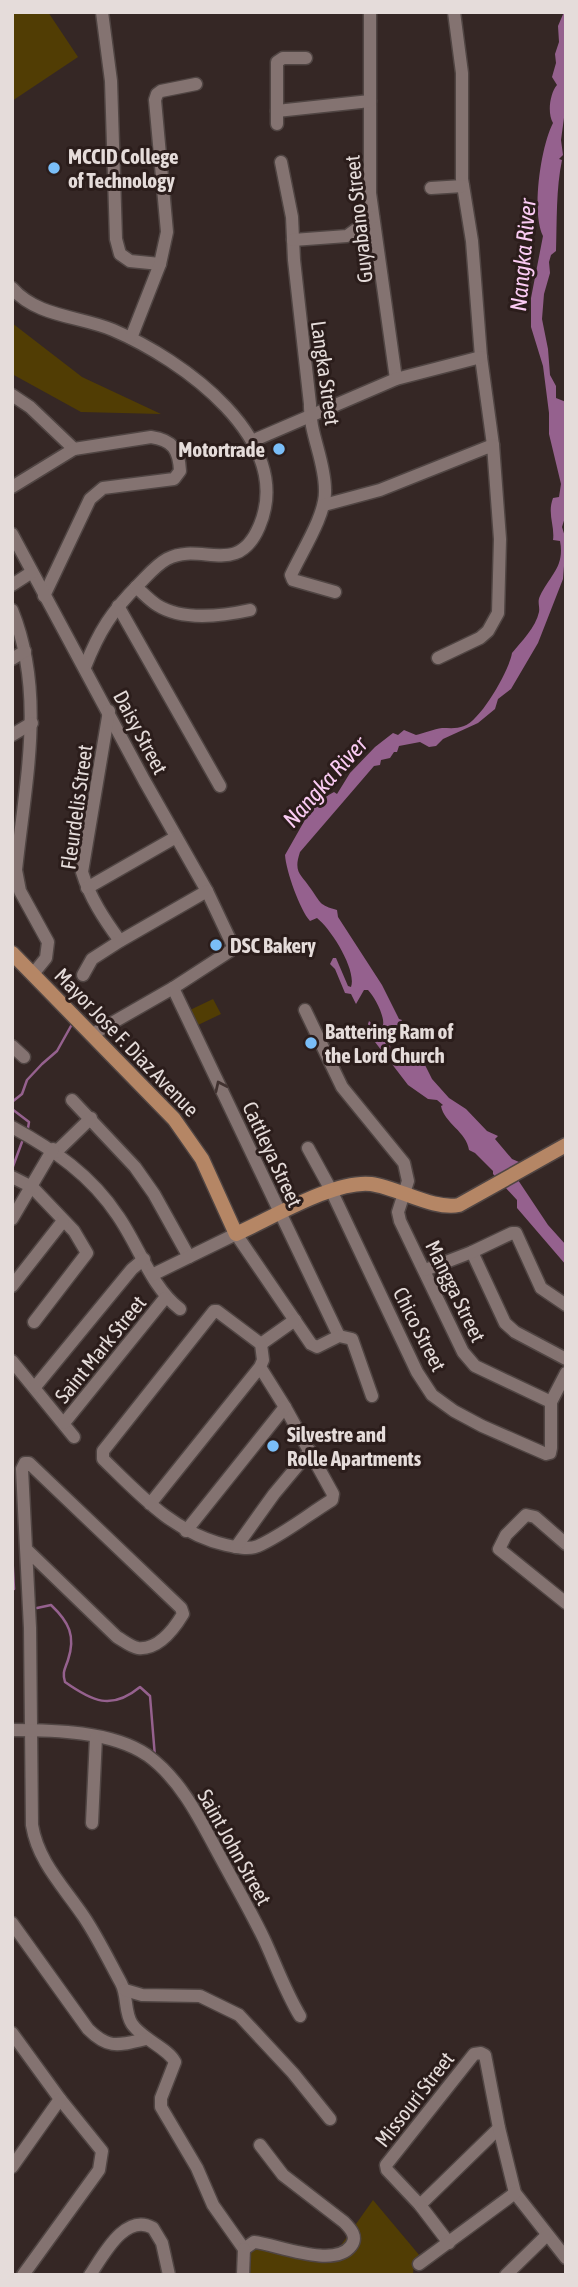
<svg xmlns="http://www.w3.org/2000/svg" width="578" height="2287" font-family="'Asap Condensed',sans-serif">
	<rect width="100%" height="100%" fill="#352725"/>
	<g fill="#513d04">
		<polygon points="12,12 48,12 78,57 12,101"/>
		<polygon points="12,323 82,377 161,414 81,412 12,374"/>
		<polygon points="213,999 221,1014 198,1025 190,1010"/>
		<polygon points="373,2200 420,2256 414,2261 413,2275 245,2275 248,2246 329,2262"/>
	</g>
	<path fill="#95618e" d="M564,12L566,103L561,140L563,155L559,159L562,160C556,189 557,220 556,251L551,255L549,262L550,273L544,294L542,319L548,349L550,375L556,386V398L566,402V514L562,527L566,540L563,579L538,643L511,689L498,699L495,709L478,723L443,739L436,746L429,747L420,742L399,746L397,752H394L390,758L381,760L380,765L374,766L300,852C293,873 301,874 311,889C321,903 319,905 337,910L338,917L382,985L399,1019L402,1020C393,1035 381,1049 401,1062L411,1057L423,1061L432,1079L449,1098L466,1109L487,1131L498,1136L495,1139L512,1159L519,1162L514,1168L516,1177L548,1225L566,1245V1265L517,1208V1200L493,1174V1171L475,1153L469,1150C467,1132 444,1123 441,1106L443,1105L437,1100L428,1099L408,1085L375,1042L368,1024L369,1021L377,1029L383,1025C385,1016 374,996 368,990H364L356,1004L351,994L345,993L335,969L330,964L333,958H336L348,986L351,987C357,970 331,929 317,918L310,921C300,910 286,871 285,855L310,811L318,801L334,792L337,794L350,773L375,747L393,733L398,735L404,730L416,735C424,733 434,729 442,728C450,728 457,729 464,726C481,720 509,671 512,653C521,642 536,627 539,612C540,606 537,602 540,596C550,575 565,567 560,541L553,540C555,526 547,514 553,498L559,497L561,484L549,434V413L543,366L531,327V298L543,236C531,212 541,146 553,123C547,113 550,93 557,85L552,77L556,63L555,54L559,42L558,26Z"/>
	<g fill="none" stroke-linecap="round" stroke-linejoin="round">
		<g stroke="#95618e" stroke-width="2.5">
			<polyline points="12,1102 22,1094 27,1080 42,1064 57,1051 71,1026"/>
			<polyline points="12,1109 29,1122 28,1128"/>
			<polyline points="12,1169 22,1142"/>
			<polyline points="12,1551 14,1589"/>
			<path d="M37,1608L51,1605C69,1622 76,1636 68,1660C65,1669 62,1672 65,1682C92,1701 111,1711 140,1687L150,1696L155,1757"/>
		</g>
		<defs>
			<g id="minor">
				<polyline points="102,12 111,81 116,239 120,254 130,261 160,264"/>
				<polyline points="370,12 370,193 396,379"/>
				<polyline points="454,12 462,73 462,179 472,241 481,357 493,445"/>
				<polyline points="277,111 370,101"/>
				<polyline points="277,124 277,62 283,58 306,58"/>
				<path d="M281,162L292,217L294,260L310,404C309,433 325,460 325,490C326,515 302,551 291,575L293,580L335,592"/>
				<polyline points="431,188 463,186"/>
				<polyline points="293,240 347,236 373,217"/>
				<path d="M12,288C37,317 80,316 113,330C181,359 297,440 259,527C237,578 201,541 167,559C156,565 148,575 139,584C112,611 99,631 85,667"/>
				<polyline points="131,338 160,264 167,232 155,100 157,94 161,91 196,84"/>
				<polyline points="12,395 30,407 74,449"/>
				<polyline points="252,441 396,379 481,357"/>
				<path d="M12,487L74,449L151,437C173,440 179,450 180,471L174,479L103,488L90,499L44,596"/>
				<polyline points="324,505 380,490 493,445 500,539 498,613 488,631 480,638 438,658"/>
				<polyline points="12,534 144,780 207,891 233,946 230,951 173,988 91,1035"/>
				<polyline points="12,585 32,572"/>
				<path d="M136,587C143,593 149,600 157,605C182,621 223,616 250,610"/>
				<polyline points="118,606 220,786"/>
				<path d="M12,610C46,694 25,783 16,870L20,891L48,942L46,958L33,974"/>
				<polyline points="12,659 25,651"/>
				<path d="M109,711L82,872C90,898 104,919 120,941"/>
				<polyline points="12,735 32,723"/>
				<polyline points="87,888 176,837"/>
				<polyline points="83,975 92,959 120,941 207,891"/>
				<polyline points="173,988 339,1336"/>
				<polyline points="305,1010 342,1087 404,1163 408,1181 398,1212 400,1221 463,1352 475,1366 551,1402"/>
				<polyline points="12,1046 24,1057"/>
				<polyline points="72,1100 135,1167 154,1194 189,1257"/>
				<path d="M12,1127C54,1150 91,1175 118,1216C139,1246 151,1287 180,1309"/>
				<polyline points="308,1148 331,1190 417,1372 432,1395 454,1411 482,1426 546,1454 550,1453 551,1448 551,1402 566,1373"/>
				<polyline points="56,1152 91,1118"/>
				<polyline points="12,1177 32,1187 74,1231 87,1253 34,1322"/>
				<polyline points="12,1219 53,1149"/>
				<polyline points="472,1252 505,1323 515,1332 566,1359"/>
				<polyline points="425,1270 472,1252 512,1233 516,1233 541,1288 566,1305"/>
				<polyline points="152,1275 236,1234 311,1344 317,1347 339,1336 352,1339 372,1396"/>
				<polyline points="12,1286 63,1221"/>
				<polyline points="261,1344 295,1320"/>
				<polyline points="12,1361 74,1437"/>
				<polyline points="35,1387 132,1269 144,1259"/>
				<polyline points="64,1423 165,1298"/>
				<path d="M150,1504L260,1367L263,1360L261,1344L217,1311H214L103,1451V1459C140,1495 174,1533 226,1545C235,1547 249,1550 258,1546C283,1535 309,1514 332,1500L333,1494L285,1407L260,1367"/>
				<polyline points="186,1531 285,1407"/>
				<polyline points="566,1544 535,1517 526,1515 506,1535 499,1549 566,1603"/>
				<polyline points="236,1547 274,1494 310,1451"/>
				<path d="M27,1550L117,1637C124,1641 131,1647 138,1648C158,1650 174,1629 183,1614L181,1608L29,1463H25L22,1469L30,1628L32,1825C38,1862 64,1887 84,1917C98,1938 109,1961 121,1983C128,1996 124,2012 132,2024C143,2040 168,2048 175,2062L161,2098V2107L197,2168L213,2205L244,2249"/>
				<path d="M12,1730C53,1730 112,1731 147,1755C179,1778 198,1815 216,1849C232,1879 249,1908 264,1939C276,1965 285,1991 300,2016"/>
				<polyline points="92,1823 96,1737"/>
				<path d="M12,1923L88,2029C109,2050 119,2045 146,2039"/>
				<polyline points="125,1990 142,1995 200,1996 239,2015 293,2073 330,2119"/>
				<polyline points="12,2033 60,2099 102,2151 99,2170 23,2275"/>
				<polyline points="12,2167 60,2099"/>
				<polyline points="420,2205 499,2128"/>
				<polyline points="449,2243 420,2205 387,2170 386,2165 474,2054 481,2053 485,2055 499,2128 515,2193 566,2258"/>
				<path d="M244,2249L254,2242C276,2244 334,2269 351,2246C358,2237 351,2229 344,2222L283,2175L260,2145"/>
				<polyline points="419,2264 515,2193"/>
				<path d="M90,2275C103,2256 125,2212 153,2228L162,2243L169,2275"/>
				<polyline points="243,2275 244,2249"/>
				<polyline points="506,2275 547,2235"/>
			</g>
			<path id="major" d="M12,953L174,1119L202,1159L236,1234C272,1218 334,1180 371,1184C399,1188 433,1210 459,1205L566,1145"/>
		</defs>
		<use href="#minor" stroke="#504543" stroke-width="15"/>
		<use href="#major" stroke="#504543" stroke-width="17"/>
		<use href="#minor" stroke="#847371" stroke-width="12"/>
		<use href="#major" stroke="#b58665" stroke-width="14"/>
	</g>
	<defs><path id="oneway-chevron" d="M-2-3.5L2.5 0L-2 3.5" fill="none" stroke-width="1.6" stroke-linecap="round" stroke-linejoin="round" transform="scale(1.75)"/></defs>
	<use stroke="#413230" href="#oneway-chevron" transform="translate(220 1086) rotate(-115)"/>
	<g fill="#7abef8" stroke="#2b1d1b" stroke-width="2.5">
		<circle cx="54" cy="168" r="7"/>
		<circle cx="279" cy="449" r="7"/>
		<circle cx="216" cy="945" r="7"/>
		<circle cx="311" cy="1043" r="7"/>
		<circle cx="273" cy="1446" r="7"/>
	</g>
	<g text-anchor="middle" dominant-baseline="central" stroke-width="6" stroke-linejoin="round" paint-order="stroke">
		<g font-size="21" font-weight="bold" fill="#e5dcda" stroke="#2b1d1b" text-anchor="start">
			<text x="68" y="156">MCCID College<tspan x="68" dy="24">of Technology</tspan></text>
			<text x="265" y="449" text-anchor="end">Motortrade</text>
			<text x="230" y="945">DSC Bakery</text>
			<text x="325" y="1031">Battering Ram of<tspan x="325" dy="24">the Lord Church</tspan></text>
			<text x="287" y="1434">Silvestre and<tspan x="287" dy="24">Rolle Apartments</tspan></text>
		</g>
		<g font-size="21" fill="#e5dcda" stroke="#2b1d1b">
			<text transform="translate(358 219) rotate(-96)">Guyabano Street</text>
			<text transform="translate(326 373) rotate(82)">Langka Street</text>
			<text transform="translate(141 732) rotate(62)">Daisy Street</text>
			<text transform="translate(76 807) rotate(-82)">Fleurdelis Street</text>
			<text transform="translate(127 1042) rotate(46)">Mayor Jose F. Diaz Avenue</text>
			<text transform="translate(273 1154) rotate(65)">Cattleya Street</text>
			<text transform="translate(456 1291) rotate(64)">Mangga Street</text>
			<text transform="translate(420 1329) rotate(63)">Chico Street</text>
			<text transform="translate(100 1349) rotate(-51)">Saint Mark Street</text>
			<text transform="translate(235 1847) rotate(61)">Saint John Street</text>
			<text transform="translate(414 2099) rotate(-52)">Missouri Street</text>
		</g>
		<g font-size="23" font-style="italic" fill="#fbccf4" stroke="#2b1d1b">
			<text transform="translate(523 255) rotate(-85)">Nangka River</text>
			<text transform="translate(325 782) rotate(-48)">Nangka River</text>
		</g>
	</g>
	<rect width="578" height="2287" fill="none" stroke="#e5dcda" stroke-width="28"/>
</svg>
